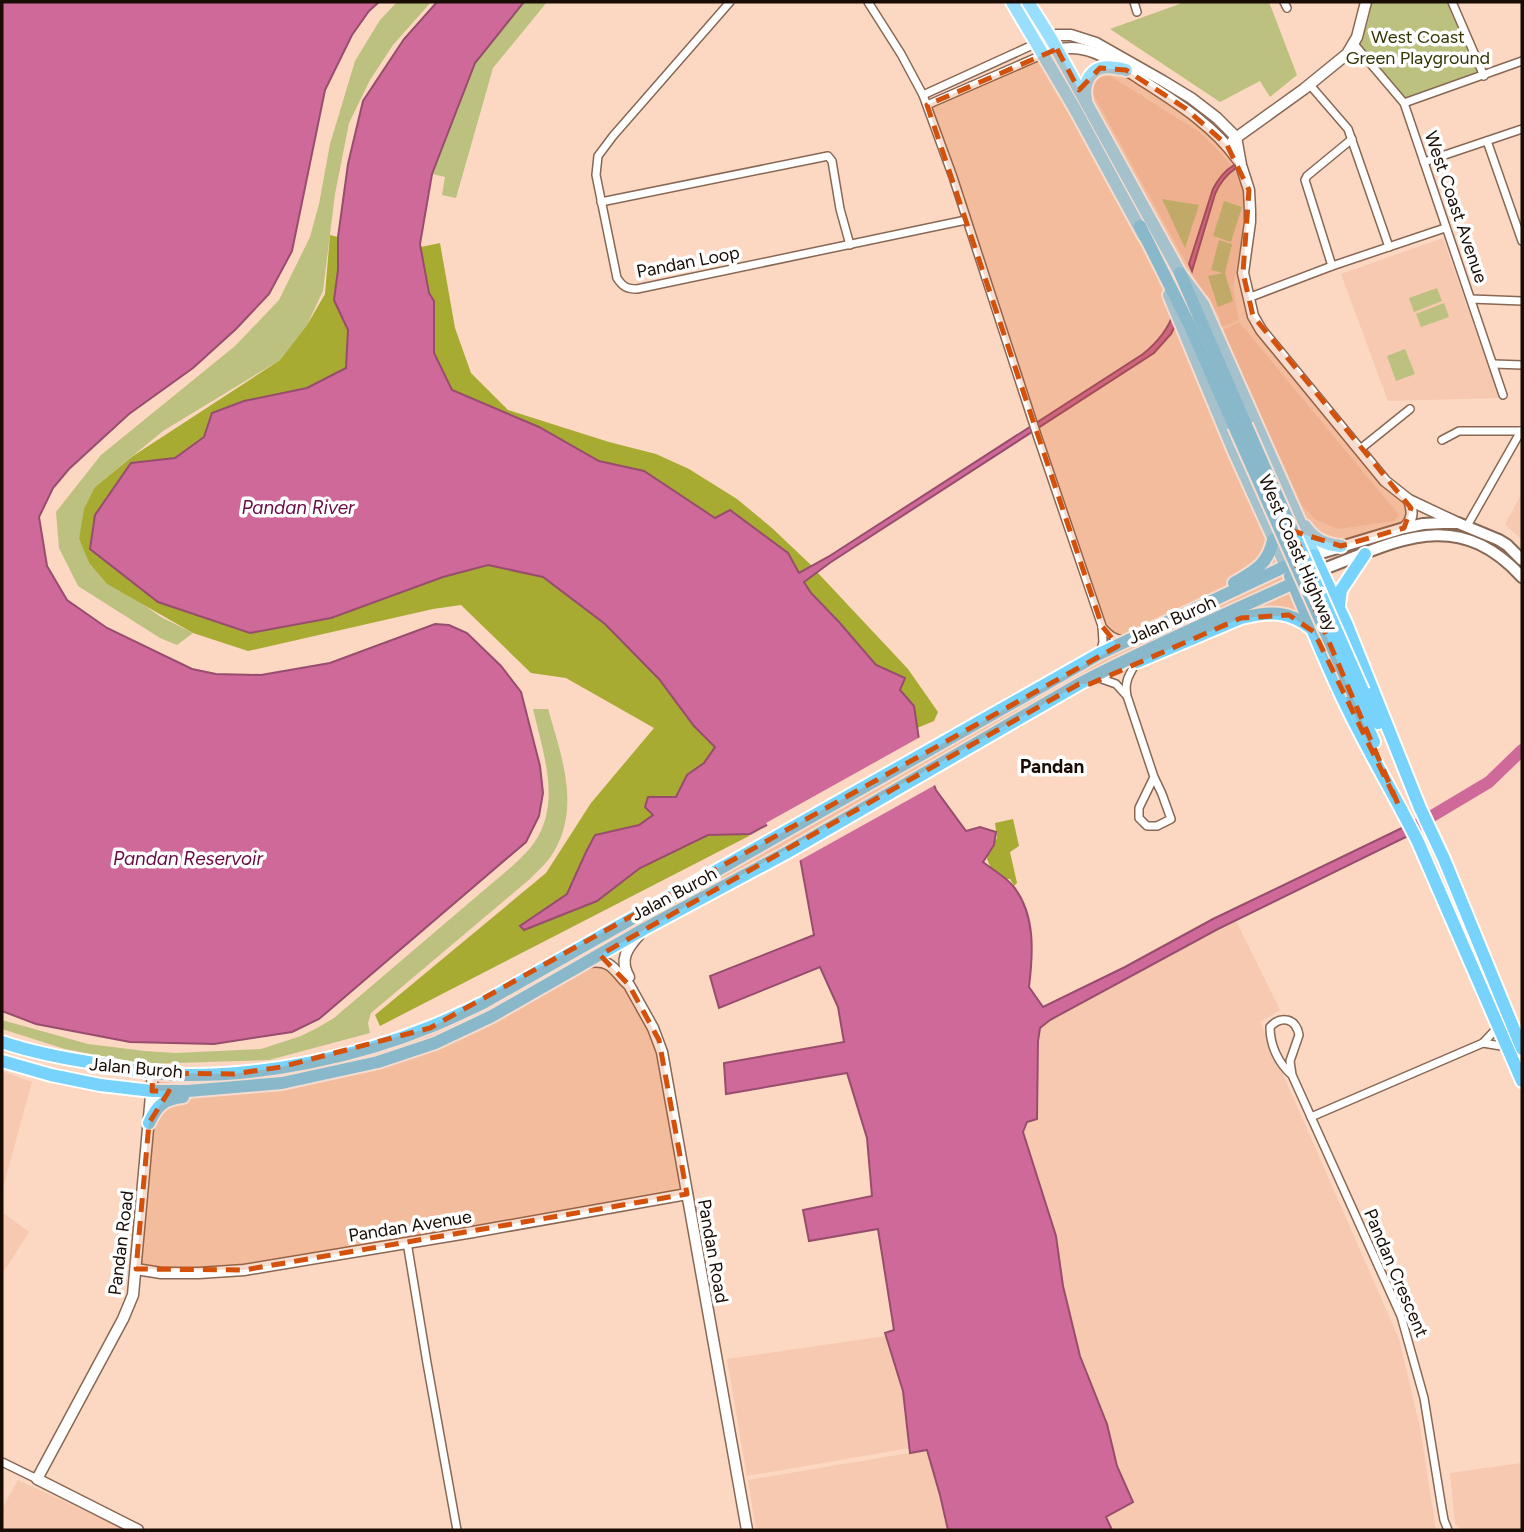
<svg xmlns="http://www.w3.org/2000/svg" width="1524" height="1532" font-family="Figtree,sans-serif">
	<rect width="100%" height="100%" fill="#fcd7c1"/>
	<g fill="#f6c9b0">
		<polygon points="1110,76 1201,133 1228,161 1239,175 1245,199 1241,241 1233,288 1239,320 1219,328 1220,318 1208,296 1204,295 1092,92 1094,83 1100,77"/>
		<polygon points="1443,238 1499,398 1388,401 1341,274"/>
		<polygon points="1239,322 1399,515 1394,521 1338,529 1315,519 1302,505 1221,331"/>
		<polygon points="1522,493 1522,540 1505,524"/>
		<polygon points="1236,921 1280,1010 1260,1022 1399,1339 1420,1428 1436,1530 1112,1530 1106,1517 1133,1502 1125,1485 1064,1303 1023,1132 1027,1122 1040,1028 1050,1020"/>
		<polygon points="2,1071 32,1082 2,1191"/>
		<polygon points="2,1212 29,1232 2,1274"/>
		<polygon points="886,1336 903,1391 909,1448 747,1476 727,1359"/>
		<polygon points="927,1450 940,1495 948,1530 756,1530 748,1480"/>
		<polygon points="1522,1463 1522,1530 1462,1530 1455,1523 1450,1473"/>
		<polygon points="18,1480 125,1530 2,1530 2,1509"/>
	</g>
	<g fill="#bdc17f">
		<polygon points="397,2 431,2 393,45 370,80 349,123 335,194 323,291 307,325 280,360 163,431 95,487 79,539 89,563 107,584 141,603 161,617 193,633 177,645 160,638 78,586 59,548 56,512 101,455 235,346 279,300 310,237 319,204 330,144 355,61 380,20"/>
		<polygon points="524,2 547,2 493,68 456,198 442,195 445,177 432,174 475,63"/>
		<polygon points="1185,2 1269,2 1297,75 1270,97 1260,81 1220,102 1110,29"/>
		<path d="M1372,2H1449L1481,73L1404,99L1358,46C1366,32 1369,18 1372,2Z"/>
		<polygon points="1162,199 1199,205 1185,248"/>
		<polygon points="1224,201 1242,207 1231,242 1213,236"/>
		<polygon points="1219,240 1232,244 1225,273 1233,301 1218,307 1208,276 1223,273 1211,270"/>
		<polygon points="1437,288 1442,301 1414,312 1409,298"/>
		<polygon points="1444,303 1449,317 1421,327 1416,314"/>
		<polygon points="1405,349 1415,374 1396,381 1387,356"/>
		<path d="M533,709H548C562,758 583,812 549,859C544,866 536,872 530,879L371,1013L368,1023L370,1033L269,1060L144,1064L65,1049L2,1029V1020L88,1044L145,1051L175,1053L261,1049L301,1036L317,1028L334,1018L490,885C505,872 522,859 534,843C562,803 543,752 533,709Z"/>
	</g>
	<g fill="#a7ab32">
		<polygon points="330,235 338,237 338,271 334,300 348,330 346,369 307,388 244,401 204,437 175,458 131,463 443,577 488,565 543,577 605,624 659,679 694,726 715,747 704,763 687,775 676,798 639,825 595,835 586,852 567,895 520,926 597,901 640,868 708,835 750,834 749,836 380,1026 375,1015 546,873 591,803 654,728 566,678 531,673 461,605 433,609 248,651 193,633 107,584 89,563 79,539 84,509 95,487 133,456 280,360 307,325 325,294"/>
		<polygon points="440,243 455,328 471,373 508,410 609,442 656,454 689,469 737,499 772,528 812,566 799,573 754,529 730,510 715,518 644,471 599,461 539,427 452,390 434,353 434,301 429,293 421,247"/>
		<polygon points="817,572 908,669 938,712 934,721 917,728 914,706 899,690 905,678 876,665 839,622 811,593 804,581"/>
		<polygon points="1013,819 1019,846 1010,852 1017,883 1014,886 1010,879 999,879 992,876 990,866 987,859 989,850 997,838 995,823"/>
	</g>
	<g fill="#cf699a" stroke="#984d6d" stroke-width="2">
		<polygon points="2,2 379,2 369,11 352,35 325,90 292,251 269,294 236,329 193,368 129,414 69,469 53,488 39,517 47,566 67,600 107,628 192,669 216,674 261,675 330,663 435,624 449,625 467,633 501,666 521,692 540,766 543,793 539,816 526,842 319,1019 292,1032 214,1044 130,1042 36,1024 2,1011"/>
		<path d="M437,2H524L475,63L432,174L420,244L429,293L434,301V353L452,390L539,427L599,461L644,471L715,518L730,510L788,553L799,573L828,557L1143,354C1158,342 1168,330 1174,312L1176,324L1171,334L1154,353L831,562L804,582L811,593L839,622L876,665L905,678L900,690L914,706L921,753L936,790L966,831L980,827L996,832L994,845L983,862C993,870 1006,877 1013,886C1036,914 1033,954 1029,987L1043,1007L1125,967L1213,919L1406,826L1408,836L1218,929L1050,1020L1040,1028L1038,1041L1037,1119L1027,1122L1023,1132L1056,1236L1063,1286L1080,1356L1107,1424L1117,1466L1133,1502L1106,1517L1112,1530H948L940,1495L927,1450L910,1453L903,1391L885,1333L894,1330L878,1229L809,1241L803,1210L872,1196L867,1138L847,1073L726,1094L724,1063L844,1042L838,1007L820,967L719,1008L710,976L814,935L794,825L776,820L750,834L708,835L640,868L597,901L524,930L520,926L567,894L586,852L595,835L639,825L653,815L645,807L648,797H676L687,775L704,763L715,747L694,726L659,679L605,624L543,577L488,565L443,577L331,618L250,633L158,602L90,549L95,515L131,463L175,458L204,437L212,413L244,401L307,388L346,368L348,330L334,300L338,270V237L348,164L363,101L404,39Z"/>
		<path d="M1234,165L1236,168C1226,175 1220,182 1215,194L1192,271L1189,264L1213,189C1218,179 1224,171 1234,165Z"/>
	</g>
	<polygon fill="#fcd7c1" points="922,736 925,752 937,784 797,862 791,828 776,823 769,828 766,823"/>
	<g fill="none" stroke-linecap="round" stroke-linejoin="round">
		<polyline stroke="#cf699a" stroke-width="12" points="1407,831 1489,782 1522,750"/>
		<defs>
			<g id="minor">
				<path d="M730,2L613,136L598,156L596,175L617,278C623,287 627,289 637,289L966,220"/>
				<polyline points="868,2 901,54 923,95 953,177 1037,435 1102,626 1103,642 1100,654"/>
				<polyline points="1134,2 1137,12"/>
				<polyline points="1284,2 1287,8"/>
				<polyline points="1452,2 1484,76"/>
				<polyline points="1354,44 1404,103 1503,395"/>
				<polyline points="1310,85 1348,129 1389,247"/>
				<polyline points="923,95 1037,43"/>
				<polyline points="1404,103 1522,61"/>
				<polyline points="927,105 1044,54"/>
				<polyline points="1487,141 1522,241"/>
				<polyline points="1424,162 1522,129"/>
				<polyline points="601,202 828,156 832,161 840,209 850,245"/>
				<polyline points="1332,266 1305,180 1307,176 1352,139"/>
				<polyline points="1248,298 1332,266 1445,228"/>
				<polyline points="1471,299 1522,301"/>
				<polyline points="1494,364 1522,365"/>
				<polyline points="1442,440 1459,431 1522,431"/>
				<polyline points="1359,450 1410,409"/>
				<polyline points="1467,526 1521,431"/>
				<path d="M1102,627C1109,634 1113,639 1124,640"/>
				<path d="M1136,663C1129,675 1124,682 1127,696L1154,777L1162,794L1171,819L1157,826H1147L1139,818V808L1154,777"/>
				<polyline points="1102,679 1116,684 1126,695"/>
				<polyline points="1483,1043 1507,1047"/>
				<path d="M1292,1075C1278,1063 1270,1045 1270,1027C1281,1015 1296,1018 1299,1035L1290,1061L1292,1075L1401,1316L1424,1398L1442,1509L1444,1520L1448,1530"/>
				<polyline points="1311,1117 1483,1043 1499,1026"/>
				<polyline points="407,1242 427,1363 457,1530"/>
				<polyline points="2,1462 37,1479"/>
			</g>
			<g id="tertiary">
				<polyline points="1037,43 1056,35 1071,35 1096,43 1163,81 1191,98 1217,118 1236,137 1241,165 1249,190 1250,211 1250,222 1243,273 1253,316 1261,330 1385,481 1409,500 1458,523"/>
				<path d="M1044,54C1056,49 1072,46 1086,50C1103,54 1119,66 1134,75C1172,100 1211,122 1238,160"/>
				<polyline points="1233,140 1304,89 1347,54 1357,37 1366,2"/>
				<path d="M1404,528C1413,519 1413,512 1409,500"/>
				<path d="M589,962C614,959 614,972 629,985L653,1028L662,1052L747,1530"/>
				<path d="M629,977C619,960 627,948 639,935"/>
				<polyline points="136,1269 161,1273 199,1273 244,1270 473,1232 687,1194"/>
				<polyline points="138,1530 37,1479 123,1319 133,1295 153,1073"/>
			</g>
			<g id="secondary">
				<polyline points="1314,555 1404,528 1423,524 1443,523 1458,523 1499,540 1507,545 1522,560"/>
				<path d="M1321,570C1396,542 1456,505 1522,577"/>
			</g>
			<g id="primary">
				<polyline points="1012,2 1075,109 1144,236"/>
				<polyline points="1028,2 1050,37 1180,273 1203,304 1298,518 1314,555"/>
				<path d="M1086,99C1083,87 1088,72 1101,68C1109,66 1118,68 1126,70"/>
				<polyline points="1169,295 1233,449 1286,566"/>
				<path d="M1305,526C1313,539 1326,545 1341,546"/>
			</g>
			<g id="trunk">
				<polyline points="1140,226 1190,326 1234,426"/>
				<polyline points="1180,273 1246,425"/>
				<path d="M1290,576C1307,617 1324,659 1343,699C1366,748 1394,794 1418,842L1522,1081"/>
				<path d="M1234,583C1254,571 1268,565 1273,540"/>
				<polyline points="1339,605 1341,590 1365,554"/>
				<path d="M1137,662L1241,618C1269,611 1289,610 1312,629"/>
				<polyline points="1363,691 1378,723"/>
				<polyline points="1353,694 1374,742"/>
				<path d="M2,1042C34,1053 67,1059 101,1064C128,1069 157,1075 185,1075C264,1076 357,1057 430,1027C448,1020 466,1011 483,1003L1099,654L1286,566L1314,555L1346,623L1420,808L1444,859L1522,1049"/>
				<path d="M2,1061L51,1075L100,1085L152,1091H188L282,1083L378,1062L435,1043L492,1016L644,929L786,853L1079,684C1155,644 1234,611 1311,575"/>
				<path d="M149,1123C157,1106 163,1099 183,1097"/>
			</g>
		</defs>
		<use href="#minor" stroke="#886855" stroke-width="10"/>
		<use href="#tertiary" stroke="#886855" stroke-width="13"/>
		<use href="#secondary" stroke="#886855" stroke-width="14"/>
		<use href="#primary" stroke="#fff" stroke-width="16"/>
		<use href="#trunk" stroke="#fff" stroke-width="16"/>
		<use href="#minor" stroke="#fff" stroke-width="7"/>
		<use href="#tertiary" stroke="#fff" stroke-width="10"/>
		<use href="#secondary" stroke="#fff" stroke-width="10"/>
		<use href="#primary" stroke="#9adefd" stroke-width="12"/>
		<use href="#trunk" stroke="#78d3fc" stroke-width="12"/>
		<defs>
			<g id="trunk-bridge">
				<polyline points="1246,425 1363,691"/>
				<polyline points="1234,426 1353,694"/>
			</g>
		</defs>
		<use href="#trunk-bridge" stroke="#fff" stroke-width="16" stroke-linecap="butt"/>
		<use href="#trunk-bridge" stroke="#78d3fc" stroke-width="12"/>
	</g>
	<path fill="#d3510b" fill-opacity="0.2" stroke="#d3510b" stroke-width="5" stroke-dasharray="14 9" stroke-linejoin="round" d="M1057,49L1079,90L1100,68L1126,70L1185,108L1227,145L1249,190L1243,273L1253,316L1411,508L1404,528L1341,546L1293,531L1305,558L1295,562L1398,804L1314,632L1289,615L1241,618L1090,684H1079L600,955L629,985L659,1040L687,1194L244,1270L136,1269L149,1123L169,1091H152L153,1073L233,1074L281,1067L430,1028L1118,646L1102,626L927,105Z"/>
	<g text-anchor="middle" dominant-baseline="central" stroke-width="7" stroke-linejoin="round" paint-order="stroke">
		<g font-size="18" fill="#353604" stroke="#fff">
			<text x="1418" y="37">West Coast<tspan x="1418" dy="21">Green Playground</tspan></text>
		</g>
		<g font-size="18" fill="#180c05" stroke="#fff">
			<text transform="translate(1456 207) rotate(71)">West Coast Avenue</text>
			<text transform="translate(688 262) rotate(-11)">Pandan Loop</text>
			<text transform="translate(1298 553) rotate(66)">West Coast Highway</text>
			<text transform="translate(1172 620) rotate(-24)">Jalan Buroh</text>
			<text transform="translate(674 894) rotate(-28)">Jalan Buroh</text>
			<text transform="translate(136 1068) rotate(5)">Jalan Buroh</text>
			<text transform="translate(410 1226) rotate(-9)">Pandan Avenue</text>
			<text transform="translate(121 1243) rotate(-83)">Pandan Road</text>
			<text transform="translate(713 1251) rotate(80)">Pandan Road</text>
			<text transform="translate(1396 1273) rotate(67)">Pandan Crescent</text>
		</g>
		<g font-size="19" font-style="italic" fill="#680941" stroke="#fff">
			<text x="298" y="507">Pandan River</text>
			<text x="188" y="858">Pandan Reservoir</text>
		</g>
		<g font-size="19" font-weight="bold" fill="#180c05" stroke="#fff">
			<text x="1052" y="766">Pandan</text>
		</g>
	</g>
	<rect width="1524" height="1532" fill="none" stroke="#180c05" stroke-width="7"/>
</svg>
